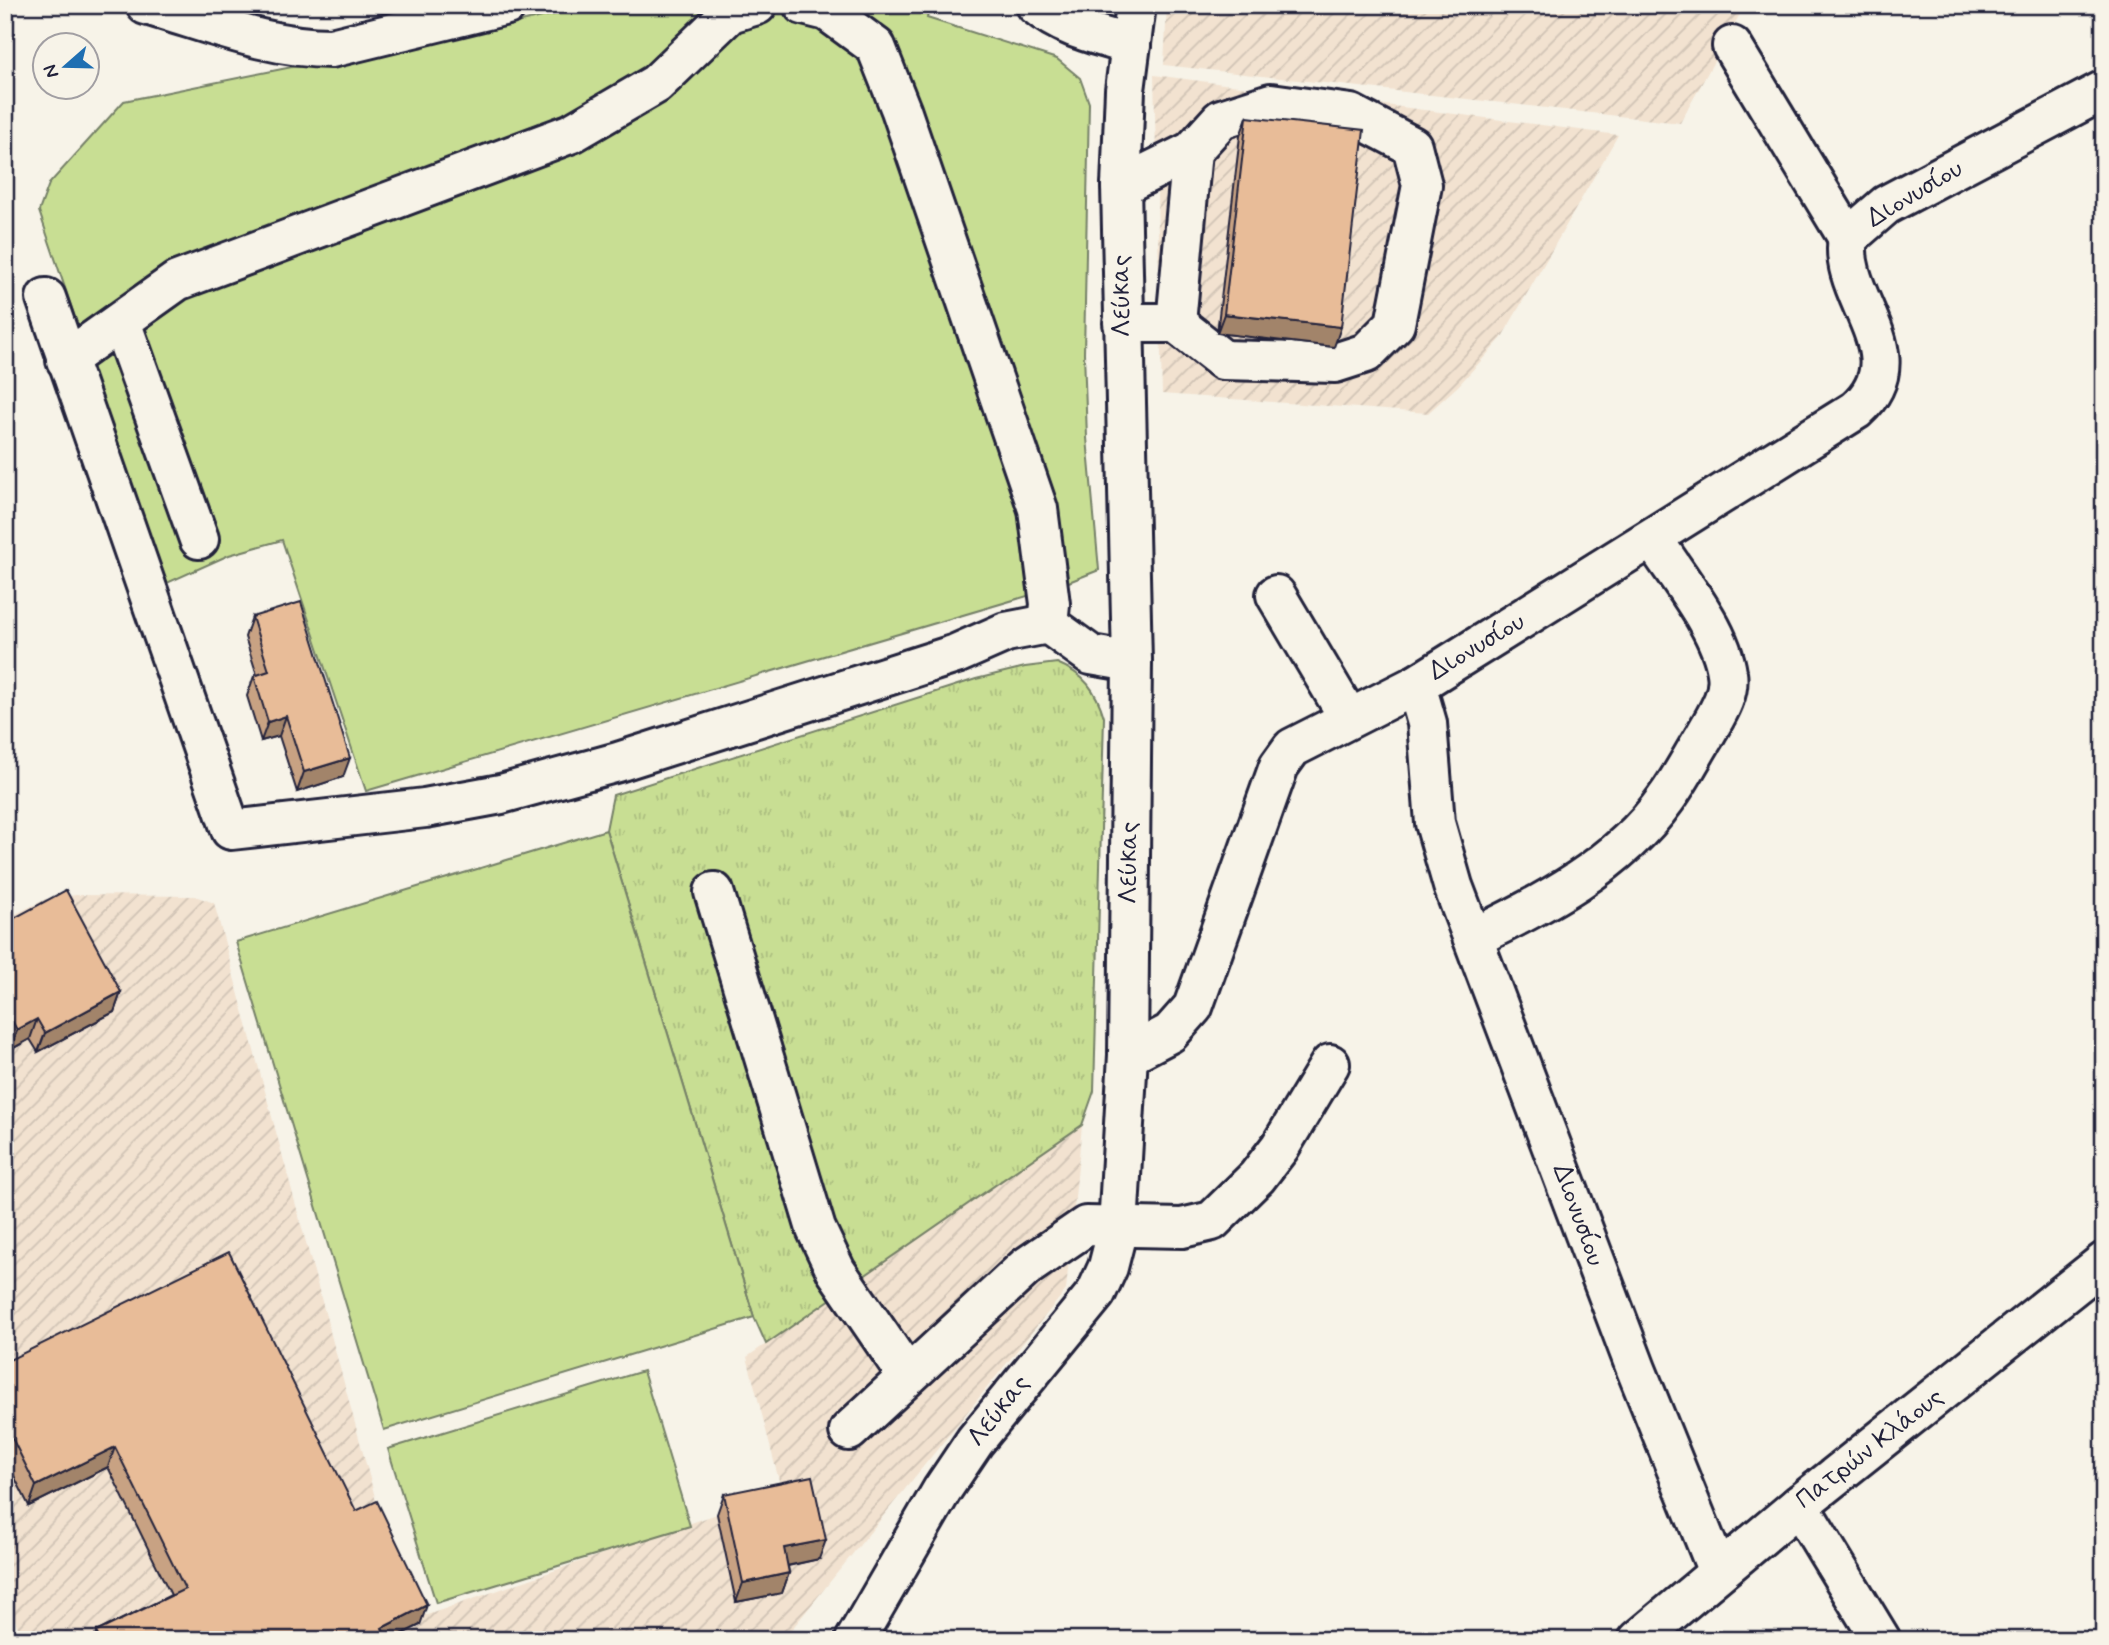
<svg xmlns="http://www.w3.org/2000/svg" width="2109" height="1645" font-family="Mynerve,sans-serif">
	<defs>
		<pattern id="industrial-furrows" width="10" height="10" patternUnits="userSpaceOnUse" patternTransform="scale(1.75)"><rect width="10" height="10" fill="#f2e2d0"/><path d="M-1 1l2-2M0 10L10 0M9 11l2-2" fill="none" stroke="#cfc2b4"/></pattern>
		<pattern id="grass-tufts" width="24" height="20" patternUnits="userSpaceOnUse" patternTransform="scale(1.75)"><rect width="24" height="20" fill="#c8de93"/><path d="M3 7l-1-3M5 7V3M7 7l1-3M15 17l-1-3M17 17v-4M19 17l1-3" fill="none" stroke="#acbe80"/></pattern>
	</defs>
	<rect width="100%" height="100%" fill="#f7f3e8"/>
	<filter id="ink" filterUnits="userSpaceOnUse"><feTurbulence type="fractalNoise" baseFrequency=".0143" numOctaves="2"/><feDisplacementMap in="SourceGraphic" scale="14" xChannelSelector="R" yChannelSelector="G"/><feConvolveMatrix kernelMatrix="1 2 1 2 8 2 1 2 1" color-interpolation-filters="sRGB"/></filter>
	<g filter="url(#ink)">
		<g fill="url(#industrial-furrows)">
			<polygon points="1167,5 1745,5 1680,123 1164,65"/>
			<polygon points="1154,75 1618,135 1501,339 1458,386 1428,413 1162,394"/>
			<polygon points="76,895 195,896 214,903 405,1608 427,1615 717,1514 784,1500 747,1357 1082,1125 1066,1290 783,1640 22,1640 5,1589 5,919 46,899"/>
		</g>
		<path fill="url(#grass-tufts)" stroke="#758067" stroke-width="2" d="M1057,663C1084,674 1096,690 1104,717L1094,1091L1082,1125L766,1344L754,1317L606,830L613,795L976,679L1025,667Z"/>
		<g fill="#c8de93" stroke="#758067" stroke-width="2">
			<polygon points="594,5 930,5 927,18 1057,59 1080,78 1089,103 1084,353 1087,438 1099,570 1051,589 366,791 282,540 229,555 165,584 39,211 49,184 124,101 292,67 335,65"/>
			<polygon points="606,830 754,1317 384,1430 236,942"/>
			<polygon points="643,1371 690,1526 436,1603 388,1449"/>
		</g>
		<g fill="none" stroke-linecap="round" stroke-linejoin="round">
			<defs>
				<g id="minor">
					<path d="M146,5C206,22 268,48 331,48L507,5"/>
					<polyline points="803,5 827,11 876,47 901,110 1038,509 1050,604 1048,624"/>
					<path d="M1036,5C1063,28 1097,35 1131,45"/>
					<polyline points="1732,46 1848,238"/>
					<polyline points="1121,186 1192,151 1221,119 1271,103 1351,114 1412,146 1422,185 1395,324 1366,353 1335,363 1223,360 1176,323 1123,323"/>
					<polyline points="46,298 231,830 425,808 501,794 618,762 956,654 1006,632 1048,624 1091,655 1132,662"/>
					<polyline points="121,322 199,539"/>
					<polyline points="1176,323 1192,151"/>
					<polyline points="66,360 177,281 572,133 656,84 730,13 757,5"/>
					<polyline points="1276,595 1349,718"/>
					<polyline points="1416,685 1427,723 1435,823 1453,886 1636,1369 1718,1572"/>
					<polyline points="714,892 816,1229 836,1271 907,1375"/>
					<path d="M1473,938C1544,903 1618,866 1665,800C1680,780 1691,758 1704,737C1714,718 1731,696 1727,673C1721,629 1677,577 1653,539"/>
					<path d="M1128,1055L1170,1033L1193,1007L1279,766L1292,748L1416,685L1856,410C1918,355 1837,297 1848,238L1886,205L2104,90"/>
					<polyline points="849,1431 1026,1267 1086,1226 1182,1228 1212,1221 1257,1177 1280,1147 1330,1064"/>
					<polyline points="1799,1505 1881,1640"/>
					<polyline points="855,1640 942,1490 975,1441 1096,1293 1108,1267 1118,1228 1128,1055 1132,662 1121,186 1125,90 1136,5"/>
				</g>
				<polyline id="major" points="1638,1640 1799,1505 2104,1262"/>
			</defs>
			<use href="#minor" stroke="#22223b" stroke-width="44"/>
			<use href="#major" stroke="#22223b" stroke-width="44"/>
			<use href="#minor" stroke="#f7f3e8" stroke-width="38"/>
			<use href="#major" stroke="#f7f3e8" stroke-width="38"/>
		</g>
		<g fill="#c8a283" stroke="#22223b" stroke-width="2">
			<polygon points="1247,117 1334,347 1217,333 1240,136"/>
			<polygon points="252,617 343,777 297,792 279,736 261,741 247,696 254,676 257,675 245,637"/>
			<polygon points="5,923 121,992 114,1012 38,1052 30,1039 10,1050 5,1041"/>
			<polygon points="5,1362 356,1511 420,1625 390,1640 94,1640 96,1632 171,1595 108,1467 29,1506 5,1458"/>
			<polygon points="724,1494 819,1559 788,1566 789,1573 782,1593 736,1602 717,1514"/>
		</g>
		<g fill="#a2846a" stroke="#22223b" stroke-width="2">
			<polygon points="1224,314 1341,327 1334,347 1217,333"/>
			<polygon points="286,716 279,736 261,741 268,722"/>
			<polygon points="350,758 343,777 297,792 304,772"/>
			<polygon points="121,992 114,1012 38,1052 45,1033"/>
			<polygon points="37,1019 30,1039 10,1050 17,1030"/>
			<polygon points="115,1447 108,1467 29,1506 36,1486"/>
			<polygon points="826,1540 819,1559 777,1568 784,1548"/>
			<polygon points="789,1573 782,1593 736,1602 743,1583"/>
			<polygon points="427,1605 420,1625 390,1640 378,1640 382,1628"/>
		</g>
		<g fill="#e8bc98" stroke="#22223b" stroke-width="2">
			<polygon points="1247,117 1364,130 1341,327 1224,314"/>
			<polygon points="301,602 350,758 304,772 286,716 268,722 254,676 269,671 252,617"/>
			<polygon points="66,890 121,992 45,1033 37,1019 17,1030 5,1008 5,923"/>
			<polygon points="229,1252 356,1511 377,1501 427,1605 382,1628 388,1640 100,1640 96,1632 185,1589 115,1447 36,1486 5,1424 5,1362"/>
			<polygon points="812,1476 826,1540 784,1548 789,1573 743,1583 724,1494"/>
		</g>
	</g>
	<g text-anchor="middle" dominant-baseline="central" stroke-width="5" stroke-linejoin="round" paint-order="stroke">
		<g font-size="26" fill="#22223b" stroke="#f7f3e8">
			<text transform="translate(1915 194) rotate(-31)">Διονυσίου</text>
			<text transform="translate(1122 296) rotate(-91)">Λεύκας</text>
			<text transform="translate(1477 647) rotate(-31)">Διονυσίου</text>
			<text transform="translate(1129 863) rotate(-90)">Λεύκας</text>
			<text transform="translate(1578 1215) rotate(70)">Διονυσίου</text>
			<text transform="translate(999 1411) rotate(-52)">Λεύκας</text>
			<text transform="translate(1870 1449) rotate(-38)">Πατρών Κλάους</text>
		</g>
	</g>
	<rect width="2109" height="1645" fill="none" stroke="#f7f3e8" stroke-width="28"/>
	<rect x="14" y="14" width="2081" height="1617" fill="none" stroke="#22223b" stroke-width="2.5" filter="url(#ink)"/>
	<g transform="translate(66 66) rotate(250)"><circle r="33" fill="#f7f3e8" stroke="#a29fa3" stroke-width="2"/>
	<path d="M0-5L12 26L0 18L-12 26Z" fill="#1f6fb2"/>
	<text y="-10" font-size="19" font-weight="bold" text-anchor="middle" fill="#22223b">N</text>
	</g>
</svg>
